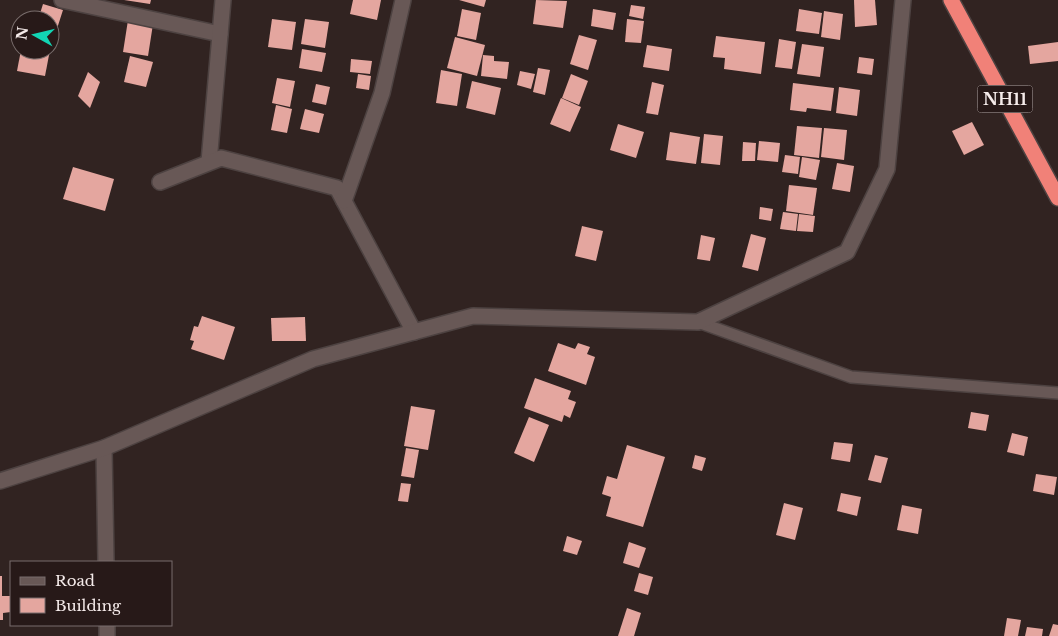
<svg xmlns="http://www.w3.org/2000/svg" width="1058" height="636" font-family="'Libre Baskerville',serif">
	<rect width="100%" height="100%" fill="#312321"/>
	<g fill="#e4a69f">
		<polygon points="124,0 151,0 150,4"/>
		<polygon points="353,0 381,0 377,20 350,14"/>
		<polygon points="459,0 486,0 484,7"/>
		<polygon points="536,0 567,1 563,28 533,24"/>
		<polygon points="854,0 875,0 877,25 855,27"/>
		<polygon points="43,4 63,10 54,38 50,36 50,20 38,20"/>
		<polygon points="631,5 645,7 643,19 629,16"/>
		<polygon points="462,9 481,13 476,40 457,36"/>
		<polygon points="593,9 616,13 613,30 591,26"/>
		<polygon points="799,9 822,13 819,34 796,31"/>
		<polygon points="824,11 843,14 840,40 821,37"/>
		<polygon points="272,19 296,22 292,50 268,47"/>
		<polygon points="305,19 329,22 325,48 301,44"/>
		<polygon points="627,19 644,21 641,43 625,42"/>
		<polygon points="128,20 153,24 148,56 123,52"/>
		<polygon points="579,35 597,40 588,70 570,64"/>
		<polygon points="716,36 765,42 761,74 724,69 725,58 713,57"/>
		<polygon points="455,37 485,45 477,76 447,68"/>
		<polygon points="779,39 796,42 792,69 775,67"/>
		<polygon points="1058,42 1058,61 1030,64 1028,46"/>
		<polygon points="802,44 824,47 820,77 797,74"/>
		<polygon points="647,45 672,49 669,71 643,67"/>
		<polygon points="302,49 326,53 322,72 299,68"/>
		<polygon points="21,50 50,50 45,76 17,71"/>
		<polygon points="483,55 494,56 494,61 509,62 507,79 481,76"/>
		<polygon points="130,56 153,62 146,87 124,82"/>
		<polygon points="859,57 874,59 872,75 857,73"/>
		<polygon points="351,59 372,61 370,74 350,72"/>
		<polygon points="538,68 550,70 545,95 533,92"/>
		<polygon points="441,70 462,74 457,106 436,103"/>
		<polygon points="520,71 535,74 531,89 517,85"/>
		<polygon points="88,72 100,82 90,108 78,96"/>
		<polygon points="358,74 371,76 369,90 356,88"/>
		<polygon points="571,74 588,81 579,105 562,98"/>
		<polygon points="277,78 295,81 290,107 272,103"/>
		<polygon points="472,81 501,88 495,115 466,108"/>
		<polygon points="652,82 664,85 658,115 646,113"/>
		<polygon points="793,83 834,88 831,111 807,108 806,112 790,110"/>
		<polygon points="316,84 330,87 326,105 312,102"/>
		<polygon points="839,87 860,90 857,116 836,113"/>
		<polygon points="561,98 581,107 570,132 550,124"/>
		<polygon points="276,105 292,109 287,133 271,130"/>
		<polygon points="305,109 324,114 319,133 300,129"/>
		<polygon points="972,122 984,145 964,155 952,131"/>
		<polygon points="618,124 644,132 636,158 610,150"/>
		<polygon points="797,126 822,128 819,158 794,155"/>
		<polygon points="824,128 847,130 844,160 821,157"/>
		<polygon points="670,132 700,137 696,164 666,160"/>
		<polygon points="704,134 723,136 720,165 701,163"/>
		<polygon points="759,141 780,143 778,162 757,160"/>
		<polygon points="743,142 756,143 755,161 742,161"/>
		<polygon points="785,155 800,157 798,174 782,172"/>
		<polygon points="802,157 820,160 816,180 799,177"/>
		<polygon points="837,163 854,166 850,192 832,189"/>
		<polygon points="73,167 114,179 105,211 63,199"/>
		<polygon points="789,185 817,188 813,215 786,211"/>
		<polygon points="760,207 773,209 771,221 759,219"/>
		<polygon points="783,212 798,214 796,231 780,229"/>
		<polygon points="799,214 815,216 813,232 797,231"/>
		<polygon points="582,226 603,231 596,261 575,256"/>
		<polygon points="751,234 766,238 758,271 742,267"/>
		<polygon points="701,235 715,238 710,261 697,259"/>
		<polygon points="202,316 235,327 224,360 191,349 194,341 190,340 194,326 198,327"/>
		<polygon points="305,317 306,341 272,341 271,318"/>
		<polygon points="558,343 575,349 578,343 590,347 587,354 595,357 586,385 548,371"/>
		<polygon points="535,378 571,391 568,399 576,402 570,418 564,415 562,422 524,408"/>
		<polygon points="411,406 435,410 428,450 404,446"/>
		<polygon points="971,412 989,415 986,431 968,428"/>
		<polygon points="529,417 549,425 534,462 514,453"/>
		<polygon points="1012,433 1028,437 1024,456 1007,452"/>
		<polygon points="834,442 853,444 850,462 831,459"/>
		<polygon points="627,445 665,457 643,527 606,516 611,497 602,494 607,476 617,479"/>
		<polygon points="406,448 419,450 414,478 401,476"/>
		<polygon points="695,455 706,458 702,471 692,468"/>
		<polygon points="875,455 888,458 881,483 868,480"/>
		<polygon points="1036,474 1057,477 1054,495 1033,491"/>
		<polygon points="401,483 411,484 408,502 398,501"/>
		<polygon points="841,493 861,497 857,516 837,511"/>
		<polygon points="784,503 803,508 795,540 776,535"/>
		<polygon points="902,505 922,509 918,534 897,530"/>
		<polygon points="567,536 582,541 577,555 563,551"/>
		<polygon points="629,542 646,548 639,568 623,563"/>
		<polygon points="639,573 653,577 648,595 634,591"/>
		<polygon points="0,576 2,576 2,596 11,596 11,612 3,613 3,620 0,620"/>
		<polygon points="627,608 641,613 634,636 618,636"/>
		<polygon points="1007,618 1021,620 1018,636 1004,636"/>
		<polygon points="1053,624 1058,625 1058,636 1049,636"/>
		<polygon points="1027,627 1043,629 1042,636 1025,636"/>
	</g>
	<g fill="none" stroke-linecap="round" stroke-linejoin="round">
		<defs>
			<polyline id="lane" points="698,322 851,377 1058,393"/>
			<g id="street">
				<polyline points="62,0 220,34"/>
				<polyline points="209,162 223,0"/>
				<polyline points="160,182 221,158 337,188 414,332"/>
				<polyline points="344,201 382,93 403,0"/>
				<polyline points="104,448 106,562"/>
				<polyline points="107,625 107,636"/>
			</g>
			<polyline id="secondary" points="0,481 104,448 313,359 473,316 698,322 847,252 887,169 903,0"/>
			<polyline id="highway" points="951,0 1058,198"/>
		</defs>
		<use href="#lane" stroke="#4d4241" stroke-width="14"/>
		<use href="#street" stroke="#4d4241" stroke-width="18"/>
		<use href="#secondary" stroke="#4d4241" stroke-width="18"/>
		<use href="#highway" stroke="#4d4241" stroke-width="18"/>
		<use href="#lane" stroke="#685856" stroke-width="11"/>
		<use href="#street" stroke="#685856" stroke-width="15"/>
		<use href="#secondary" stroke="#685856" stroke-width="15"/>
		<use href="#highway" stroke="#f18178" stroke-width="15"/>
	</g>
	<g text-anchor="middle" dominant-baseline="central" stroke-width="5" stroke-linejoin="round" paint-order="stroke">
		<rect fill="#271918" stroke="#b7acab" stroke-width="1" x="977.5" y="85.5" width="55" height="27" rx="4"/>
		<g font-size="16" font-weight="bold" fill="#f5ebea">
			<text x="1005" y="99">NH11</text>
		</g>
	</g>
	<rect x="10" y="561" width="162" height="65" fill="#271918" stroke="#796d6c"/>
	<rect x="20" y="577" width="25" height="8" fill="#685856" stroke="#796d6c"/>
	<text x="55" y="586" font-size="15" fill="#f5ebea">Road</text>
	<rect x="20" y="598" width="25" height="15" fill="#e4a69f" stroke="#796d6c"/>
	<text x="55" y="611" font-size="15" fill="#f5ebea">Building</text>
	<g transform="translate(35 35) rotate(278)"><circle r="24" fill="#271918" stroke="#796d6c"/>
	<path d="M0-4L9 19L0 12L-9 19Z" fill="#12d5b4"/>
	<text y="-8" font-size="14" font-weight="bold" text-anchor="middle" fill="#f5ebea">N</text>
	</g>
</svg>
